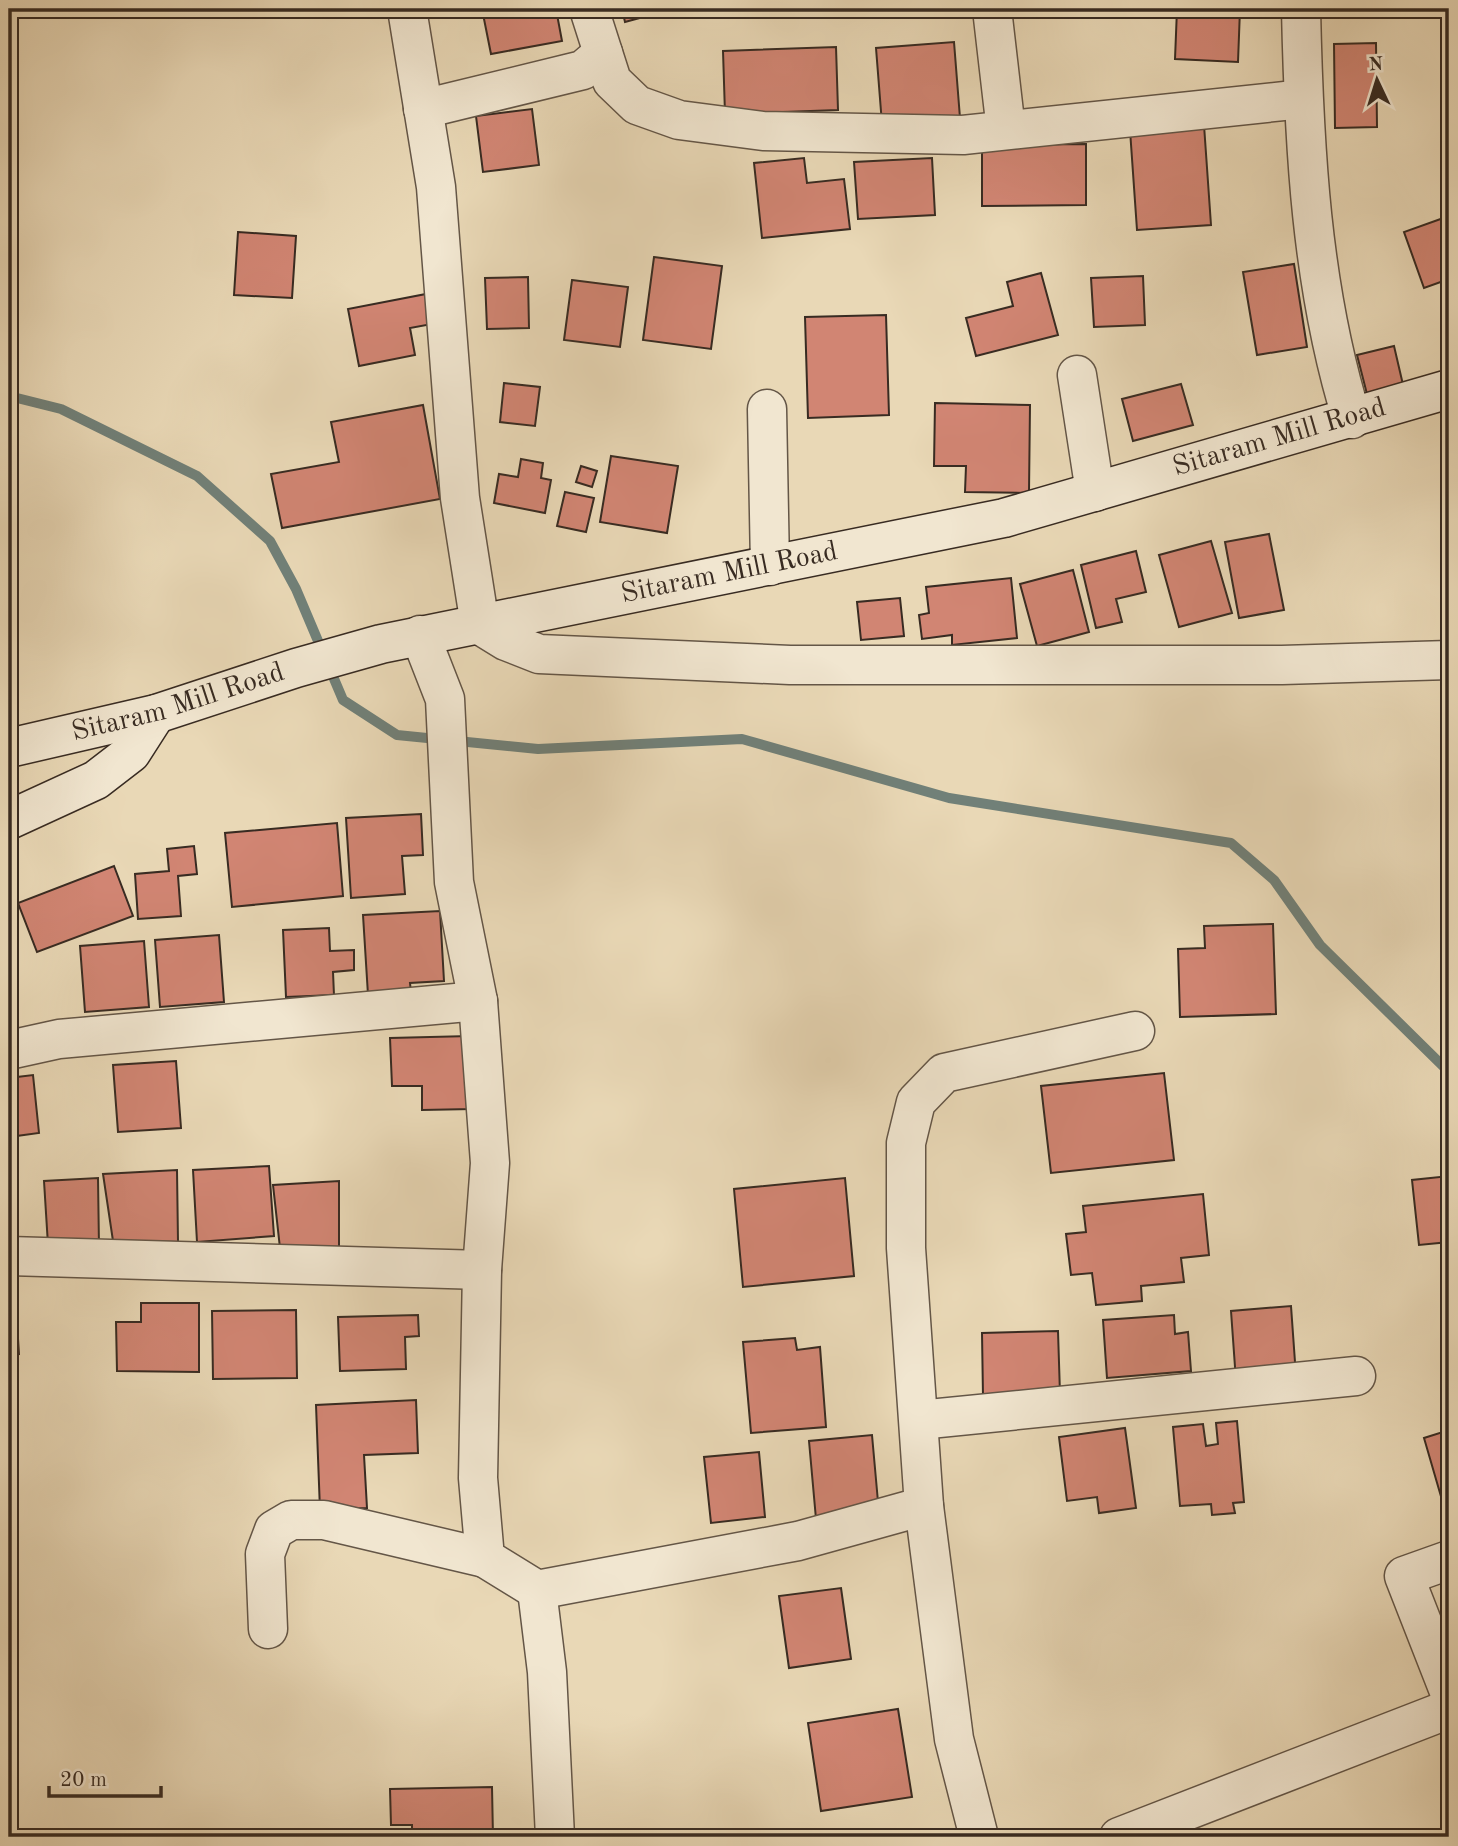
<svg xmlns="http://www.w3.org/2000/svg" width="1458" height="1846" font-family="'Old Standard TT',serif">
	<rect width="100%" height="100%" fill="#e9d8b6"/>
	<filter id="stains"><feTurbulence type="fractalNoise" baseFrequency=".00286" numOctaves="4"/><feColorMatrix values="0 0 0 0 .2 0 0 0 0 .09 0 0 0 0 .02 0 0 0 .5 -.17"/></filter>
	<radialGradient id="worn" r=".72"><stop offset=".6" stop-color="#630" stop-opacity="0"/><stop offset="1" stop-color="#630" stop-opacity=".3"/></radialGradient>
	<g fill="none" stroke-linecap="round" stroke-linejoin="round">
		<polyline stroke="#718078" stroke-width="10" points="9,396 61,409 197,476 270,541 296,589 343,700 397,735 538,749 742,739 949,798 1231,843 1274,880 1320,945 1449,1072"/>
	</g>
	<g fill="#d18573" stroke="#382b22" stroke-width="2">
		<polygon points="482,9 556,9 562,41 491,54"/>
		<polygon points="622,9 673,9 625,22"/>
		<polygon points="1177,9 1240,9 1238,62 1175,59"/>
		<polygon points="954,42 960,118 882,124 876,48"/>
		<polygon points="1376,43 1377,127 1335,128 1334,44"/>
		<polygon points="836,47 838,110 725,114 723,51"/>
		<polygon points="532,109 539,165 483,172 476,116"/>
		<polygon points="1204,125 1211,225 1137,230 1130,130"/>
		<polygon points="1086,144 1086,205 982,206 982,145"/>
		<polygon points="804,158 807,183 844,179 850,229 762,238 754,163"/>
		<polygon points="932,158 935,215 858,219 854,162"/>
		<polygon points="1449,216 1449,279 1424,288 1404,232"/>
		<polygon points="238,232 296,236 292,298 234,295"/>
		<polygon points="654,257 722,266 711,349 643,340"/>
		<polygon points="1294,264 1307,347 1257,355 1243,272"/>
		<polygon points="1041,273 1058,335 976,356 966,318 1013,306 1007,282"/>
		<polygon points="1143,276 1145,325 1094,327 1091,278"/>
		<polygon points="528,277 529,328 487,329 485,278"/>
		<polygon points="572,280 628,287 620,347 564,340"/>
		<polygon points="426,294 432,324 410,328 415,355 359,366 348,309"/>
		<polygon points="886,315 889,415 808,418 805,317"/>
		<polygon points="1394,346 1404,389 1368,398 1357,355"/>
		<polygon points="504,383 540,387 535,426 500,422"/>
		<polygon points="1181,384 1193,425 1133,441 1122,399"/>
		<polygon points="935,403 1030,405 1029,493 965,492 966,466 934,466"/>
		<polygon points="423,405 440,499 282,528 271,474 339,462 331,422"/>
		<polygon points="611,456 678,466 667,533 600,522"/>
		<polygon points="521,459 543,463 541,478 551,480 545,513 494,503 499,474 518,477"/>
		<polygon points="581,466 597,471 592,487 576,482"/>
		<polygon points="565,492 594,498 586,532 557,526"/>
		<polygon points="1269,534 1284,610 1239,618 1225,542"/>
		<polygon points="1211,541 1232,613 1179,627 1159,555"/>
		<polygon points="1136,551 1146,592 1116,599 1122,622 1096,628 1081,565"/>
		<polygon points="1073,570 1089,632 1037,646 1020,584"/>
		<polygon points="1011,578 1017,638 952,645 952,635 922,639 919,615 929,613 926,587"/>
		<polygon points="900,598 904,636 861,640 857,602"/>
		<polygon points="421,814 423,855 402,856 405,894 351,898 346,818"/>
		<polygon points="337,823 343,896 232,907 225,833"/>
		<polygon points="194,846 197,874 178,876 181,916 138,919 135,874 169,871 167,849"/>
		<polygon points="114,866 133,916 37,952 18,903"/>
		<polygon points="440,911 444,981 410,983 411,992 368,995 363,915"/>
		<polygon points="1273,924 1276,1014 1180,1017 1178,949 1205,948 1204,926"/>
		<polygon points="329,928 330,951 354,950 354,970 333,972 334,995 286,997 283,930"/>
		<polygon points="219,935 224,1002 160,1007 155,940"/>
		<polygon points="144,941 149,1007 85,1012 80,946"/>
		<polygon points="470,1036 472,1109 422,1110 422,1086 392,1086 390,1038"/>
		<polygon points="176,1061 181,1128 118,1132 113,1065"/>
		<polygon points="1164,1073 1174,1160 1051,1173 1041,1086"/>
		<polygon points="33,1075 39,1133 9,1137 9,1078"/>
		<polygon points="269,1166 274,1236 197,1242 193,1170"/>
		<polygon points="177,1170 178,1242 113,1241 103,1174"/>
		<polygon points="1449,1176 1449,1242 1419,1245 1412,1180"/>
		<polygon points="98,1178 99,1247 48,1245 44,1181"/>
		<polygon points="845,1178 854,1276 743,1287 734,1189"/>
		<polygon points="339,1181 339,1249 280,1248 273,1185"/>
		<polygon points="1203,1194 1209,1255 1181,1258 1184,1282 1141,1286 1142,1301 1096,1305 1092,1273 1071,1275 1066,1234 1086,1232 1083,1206"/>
		<polygon points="15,1293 19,1354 9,1355 9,1294"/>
		<polygon points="141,1303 199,1303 199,1372 117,1371 116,1322 141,1322"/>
		<polygon points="1291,1306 1296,1376 1236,1381 1231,1311"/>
		<polygon points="296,1310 297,1378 213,1379 212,1311"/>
		<polygon points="418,1315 419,1336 405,1337 406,1369 340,1371 338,1317"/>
		<polygon points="1174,1315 1175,1334 1188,1332 1191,1371 1107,1378 1103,1320"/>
		<polygon points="1058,1331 1060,1394 983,1397 982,1333"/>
		<polygon points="795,1338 797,1350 820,1347 826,1427 751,1433 743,1342"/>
		<polygon points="416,1400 418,1453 364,1455 367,1508 320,1510 316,1405"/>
		<polygon points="1237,1421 1244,1502 1233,1503 1235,1513 1212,1515 1211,1504 1180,1506 1173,1427 1203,1424 1206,1446 1218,1444 1216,1423"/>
		<polygon points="1125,1428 1136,1508 1099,1513 1097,1497 1067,1501 1059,1437"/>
		<polygon points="1449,1430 1449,1524 1424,1438"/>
		<polygon points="872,1435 879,1513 816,1519 809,1441"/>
		<polygon points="759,1452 765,1517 711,1523 704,1457"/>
		<polygon points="841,1588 851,1659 789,1668 779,1596"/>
		<polygon points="898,1709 912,1797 821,1811 808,1723"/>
		<polygon points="492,1787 493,1837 412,1837 412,1825 391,1825 390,1789"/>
	</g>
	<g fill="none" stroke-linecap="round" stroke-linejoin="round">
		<defs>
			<g id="street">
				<polyline points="407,9 436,187 460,498 480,625 506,641 539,654 790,665 1282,665 1449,660"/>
				<polyline points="589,9 612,81 637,105 679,120 763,131 963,135 1303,99"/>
				<polyline points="992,9 1006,130"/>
				<path d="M1301,9C1304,146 1311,287 1352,419"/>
				<polyline points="423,109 583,70 603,53"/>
				<polyline points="1077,375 1095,492"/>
				<polyline points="767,409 770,566"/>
				<polyline points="420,635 445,699 454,882 478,1001 490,1163 482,1270 478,1478 485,1558 537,1590 798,1541 924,1506"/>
				<polyline points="9,1050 59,1039 478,1001"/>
				<polyline points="9,1256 482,1270"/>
				<polyline points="919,1420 1356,1376"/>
				<polyline points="1449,1560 1404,1576 1449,1691"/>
				<polyline points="537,1590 547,1672 555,1837"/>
				<polyline points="268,1629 265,1554 274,1530 291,1520 324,1520 485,1558"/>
				<polyline points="979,1837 954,1739 924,1506 906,1248 906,1143 916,1102 944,1073 1135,1031"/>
				<polyline points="1119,1837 1444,1711 1449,1705"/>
			</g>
			<g id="secondary">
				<path id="s1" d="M9,748L156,714L296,668L381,644L1004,518L1449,389"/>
				<polyline points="9,820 96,780 131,753 156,714"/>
			</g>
		</defs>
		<use href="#street" stroke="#645647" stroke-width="41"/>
		<use href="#secondary" stroke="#382b22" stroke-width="41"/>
		<use href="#street" stroke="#f1e6d0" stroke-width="38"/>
		<use href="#secondary" stroke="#f1e6d0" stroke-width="38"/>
	</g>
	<g text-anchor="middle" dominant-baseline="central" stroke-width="5" stroke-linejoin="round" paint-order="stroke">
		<g font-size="28" fill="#382b22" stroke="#f1e6d0">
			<text stroke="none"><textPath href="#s1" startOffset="1309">Sitaram Mill Road</textPath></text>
			<text stroke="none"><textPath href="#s1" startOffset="742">Sitaram Mill Road</textPath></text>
			<text stroke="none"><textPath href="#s1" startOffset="175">Sitaram Mill Road</textPath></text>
		</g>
	</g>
	<rect width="1458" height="1846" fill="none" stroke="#e9d8b6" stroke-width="35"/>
	<rect x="10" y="10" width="1437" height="1825" fill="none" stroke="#382b22" stroke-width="3.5"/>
	<rect x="18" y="18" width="1423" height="1811" fill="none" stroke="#382b22" stroke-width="2"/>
	<g transform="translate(1377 80) rotate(356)" stroke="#f1e6d0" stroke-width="5" paint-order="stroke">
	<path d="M0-5L12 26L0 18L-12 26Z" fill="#382b22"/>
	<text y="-10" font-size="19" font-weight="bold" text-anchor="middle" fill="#382b22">N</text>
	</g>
	<path d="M49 1786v10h112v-10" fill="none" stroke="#382b22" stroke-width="3.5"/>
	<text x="60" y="1786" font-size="21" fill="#382b22" stroke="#f1e6d0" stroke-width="5" paint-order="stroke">20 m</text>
	<rect width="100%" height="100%" filter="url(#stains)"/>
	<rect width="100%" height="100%" fill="url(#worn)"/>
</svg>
